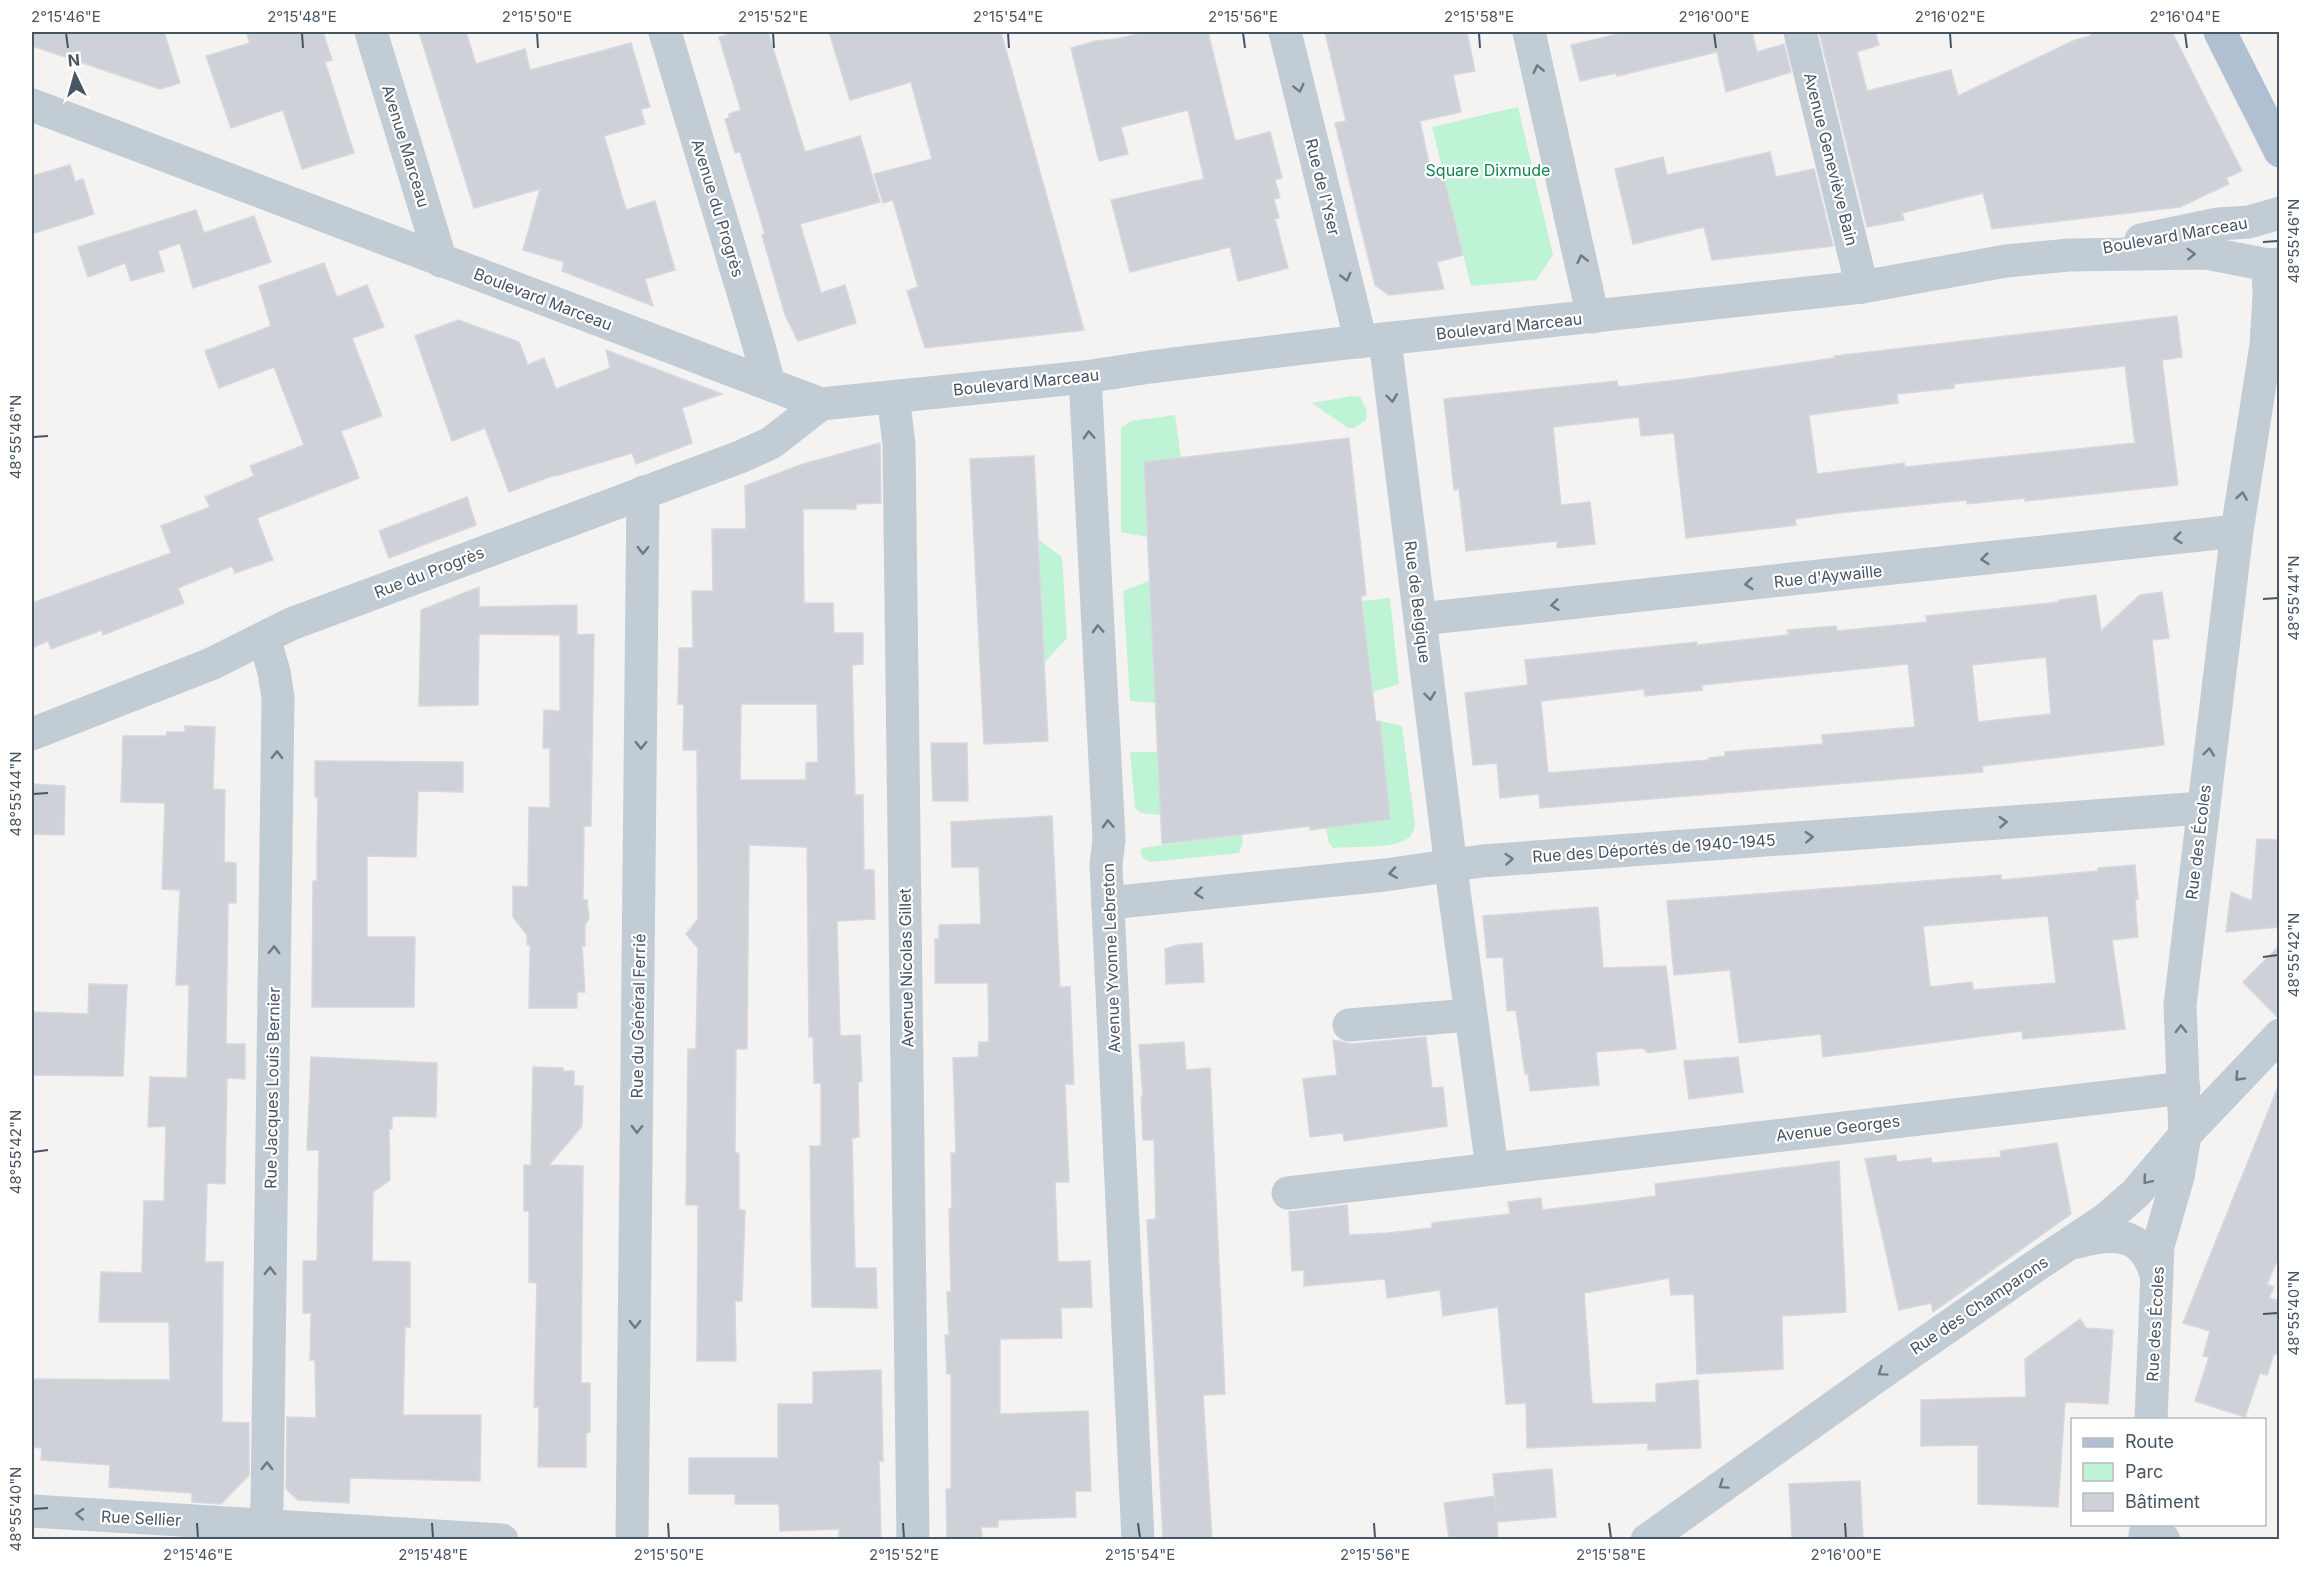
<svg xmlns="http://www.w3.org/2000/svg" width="2311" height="1571" font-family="Inter,sans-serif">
	<rect width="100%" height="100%" fill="#f5f2f2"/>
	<g fill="#bff3d5">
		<polygon points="1518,107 1553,255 1536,280 1471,286 1432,127"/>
		<polygon points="1353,396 1360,397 1367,411 1366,420 1354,428 1348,428 1312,403"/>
		<polygon points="1175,415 1181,458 1144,463 1147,537 1121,532 1121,428 1131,421"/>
		<polygon points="1039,540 1062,557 1067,638 1044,663"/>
		<polygon points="1149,581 1156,703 1130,701 1123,591"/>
		<polygon points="1390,598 1399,684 1373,692 1362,601"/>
		<path d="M1380,721L1402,726L1415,824C1414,831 1412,837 1405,840C1389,849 1352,846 1333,848L1329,843L1326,828L1390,819Z"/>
		<polygon points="1130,752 1158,752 1161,815 1141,813 1135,808"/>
		<polygon points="1242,834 1243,843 1239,853 1151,862 1143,858 1140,853 1142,848"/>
	</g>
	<g fill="#ced1d8" stroke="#d6d8de" stroke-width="1.5" fill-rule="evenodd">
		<polygon points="32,32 164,32 180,83 160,89 32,46"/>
		<polygon points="246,32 323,32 332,60 325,62 354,153 302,169 283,110 231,128 206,56 250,43"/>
		<polygon points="419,32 466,32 476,64 525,49 530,70 631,43 650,107 641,109 645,124 604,136 626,210 655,201 675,270 645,279 653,306 562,271 564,262 523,250 540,189 474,208"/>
		<polygon points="737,32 768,32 805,152 860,136 880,202 800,224 821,293 845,285 856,323 798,341 785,315 762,235 765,234 740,152 735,153 725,119 729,118 729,114 741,110 719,37"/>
		<polygon points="829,32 1001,32 1084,330 925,348 907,291 918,287 893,200 883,203 874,174 932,159 911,82 850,100"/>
		<polygon points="1147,32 1208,32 1235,141 1270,132 1282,178 1275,180 1280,198 1274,199 1279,218 1275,219 1288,268 1238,281 1230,247 1130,272 1111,200 1204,179 1188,110 1121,127 1128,154 1099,161 1071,48 1096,41 1116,39"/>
		<polygon points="1325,32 1467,32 1475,71 1453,75 1461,112 1420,121 1431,173 1442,170 1463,255 1437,262 1444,289 1389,295 1375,285 1335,123 1346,121"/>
		<polygon points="1627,32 1752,32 1757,52 1784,44 1791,72 1726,92 1717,52 1617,76 1616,73 1580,81 1571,45"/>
		<polygon points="1819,32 1875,32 1879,45 1857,52 1867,91 1951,70 1958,96 2075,40 2091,36 2090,32 2172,32 2242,171 2226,178 2229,184 2180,207 1992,229 1983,193 1902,213 1904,220 1867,227"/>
		<polygon points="1770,152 1776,177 1814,169 1833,246 1712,260 1704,227 1633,244 1615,169 1663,157 1667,175"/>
		<polygon points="70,165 75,182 83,179 94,214 32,234 32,176"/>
		<polygon points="196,210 204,233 254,216 271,262 193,288 180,243 158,251 164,271 131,281 125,263 88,277 78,247"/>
		<polygon points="324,263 337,297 367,285 384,327 352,338 382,416 341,431 359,478 257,518 273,560 235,573 232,566 178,588 184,603 103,635 102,630 51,649 48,641 32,648 32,603 171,553 161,526 210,507 205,497 254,476 250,466 304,445 274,367 219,388 205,351 271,326 259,286"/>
		<path d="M2177,316L2182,357L2162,360L2178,485L2025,501V498L1967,504V500L1838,513L1795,519L1796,525L1686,538L1674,433L1641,436L1639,417L1553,427L1561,505L1590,502L1595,544L1557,548V541L1466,551L1459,489L1454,490L1444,399L1617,381L1618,387L1686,379L1835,358L1834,356ZM2125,366L2135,443L1905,467L1904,463L1817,474L1809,415L1898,403L1897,394L1954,388V384Z"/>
		<polygon points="458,320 519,342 528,365 544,358 556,389 610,368 606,350 722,394 682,408 692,443 636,464 632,453 555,476 555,475 509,492 485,428 452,441 415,336"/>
		<polygon points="1349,438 1366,595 1361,596 1376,722 1380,721 1390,819 1310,830 1310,826 1162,844 1144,462"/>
		<path d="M880,443L881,503L856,504V509H803L804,603H833L834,633H863V664L852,665L855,795H863L864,870H874L875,919L837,921L840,1036L860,1035L862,1081L858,1082L859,1137L852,1138L855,1268H876L877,1308L812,1307L810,1146H821V1083H814L813,1037H809L807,847L749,845L747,1049H736L735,1153H739V1210H745L742,1301H735L736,1361H697L698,1205H686L688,1049H696L698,948L686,934L698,919L697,750H683L684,704H678L679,648H693L692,591H713L712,529H746L745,486L803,464ZM741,704H817L818,762L806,763V780H740Z"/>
		<polygon points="1034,456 1048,741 984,744 970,459"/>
		<polygon points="467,497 476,525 389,558 379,531"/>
		<polygon points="479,587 479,607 577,605 577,635 594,634 591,826 584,826 583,900 587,900 589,918 585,925 585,946 582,946 585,992 577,992 577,1008 529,1008 530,945 527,945 527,935 513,917 513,886 528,887 529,807 550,808 550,748 543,748 544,710 560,711 560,635 479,634 478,705 419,706 421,610"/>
		<path d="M2162,592L2169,638L2152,640L2164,745L1982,766L1983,772L1540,808L1539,794L1500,798L1497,763L1473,765L1465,693L1528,685L1525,660L1697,642V645L1788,635V630L1836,626L1837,631L1927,622L1926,616L2059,602V600L2096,595L2101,631L2140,595ZM2046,657L2051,714L1978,722L1972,665ZM1908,664L1915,727L1822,735L1823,744L1725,752V756L1709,758V760L1548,773L1541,701L1644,689L1645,696L1702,690V685Z"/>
		<polygon points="185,726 215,727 213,789 225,790 224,862 236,863 236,903 228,903 226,1044 245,1044 245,1079 227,1078 225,1184 207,1183 205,1262 223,1262 222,1422 249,1423 249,1475 221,1504 192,1502 192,1493 109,1487 110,1465 41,1460 42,1448 32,1447 32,1379 170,1380 169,1322 99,1322 101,1272 142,1273 144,1201 164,1201 166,1126 148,1127 150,1077 187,1078 189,985 176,985 180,890 162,889 165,803 121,802 123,736 166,736 167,732 185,732"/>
		<polygon points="931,743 967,743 968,801 933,801"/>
		<polygon points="315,761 463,762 463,792 418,791 416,857 367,856 367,937 415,937 414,1007 312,1007 313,881 317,881 317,843 318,797 315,797"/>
		<polygon points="32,784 65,786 64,835 32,834"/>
		<polygon points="1052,816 1060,987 1070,987 1074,1084 1065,1084 1069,1182 1055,1182 1058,1262 1090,1261 1092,1307 1061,1308 1062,1338 1000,1339 1000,1414 1088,1411 1091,1491 1075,1491 1076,1517 998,1520 998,1527 981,1527 982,1539 947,1539 946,1489 951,1489 951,1374 947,1374 945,1335 949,1335 947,1292 951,1292 949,1209 952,1208 951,1153 956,1153 953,1058 978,1057 979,1042 989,1042 988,983 935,983 935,939 939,939 939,925 981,924 979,867 952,867 951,822"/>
		<polygon points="2257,839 2280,840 2280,927 2226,932 2231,892 2252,901"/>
		<path d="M2135,865L2138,899H2135L2138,937L2112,940L2125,1029L2023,1039L2022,1031L1823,1057L1821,1034L1739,1043L1730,970L1674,975L1667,901L2001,875V880L2098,871V868ZM2048,916L2056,983L1973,990L1972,982L1930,987L1923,926Z"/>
		<polygon points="1598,907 1603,968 1666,966 1676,1049 1648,1053 1643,1048 1596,1052 1599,1085 1530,1091 1528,1074 1525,1074 1516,1010 1507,1011 1503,957 1487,958 1483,916"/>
		<polygon points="1202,943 1204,982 1166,984 1165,949 1178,945"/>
		<polygon points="2280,945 2280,1017 2277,1017 2243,982"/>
		<polygon points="89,984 127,985 123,1076 32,1075 32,1012 88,1014"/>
		<polygon points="1426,1037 1432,1088 1443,1087 1447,1126 1344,1141 1343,1133 1310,1137 1303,1079 1337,1075 1333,1040 1351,1044"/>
		<polygon points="1184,1042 1186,1070 1210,1068 1225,1394 1203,1395 1212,1539 1163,1539 1147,1220 1156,1219 1154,1140 1143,1140 1141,1097 1143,1096 1139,1045"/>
		<polygon points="311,1057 437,1063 436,1117 392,1116 392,1129 389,1129 390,1180 373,1192 372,1261 410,1262 410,1327 405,1327 403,1415 481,1415 480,1481 350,1478 349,1503 298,1500 286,1489 287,1417 316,1418 315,1360 310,1360 311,1313 303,1313 303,1261 317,1261 319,1150 307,1150"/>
		<polygon points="1738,1057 1743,1092 1689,1099 1684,1061"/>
		<polygon points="533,1067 563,1068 563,1071 574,1071 574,1086 583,1086 582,1126 549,1165 583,1166 581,1383 590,1383 590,1432 586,1433 586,1467 538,1467 539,1407 534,1407 537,1283 529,1282 529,1211 524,1211 524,1165 531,1165"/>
		<polygon points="2278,1087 2280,1254 2267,1284 2274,1287 2269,1298 2280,1301 2280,1355 2274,1354 2267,1375 2260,1373 2245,1417 2195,1401 2209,1357 2203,1356 2210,1331 2183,1323"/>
		<polygon points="2057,1143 2071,1214 1933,1312 1931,1303 1899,1310 1865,1159 1896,1155 1897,1162 1931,1158 1932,1163 2001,1157 2000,1151"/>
		<polygon points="1839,1161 1846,1312 1782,1316 1783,1369 1697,1374 1694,1294 1671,1295 1669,1278 1584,1293 1592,1404 1656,1402 1656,1384 1698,1380 1701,1448 1648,1450 1648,1443 1527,1448 1526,1403 1506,1404 1498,1307 1443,1316 1440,1290 1387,1298 1385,1279 1304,1286 1304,1270 1292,1271 1289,1212 1347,1205 1349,1235 1388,1233 1432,1228 1432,1223 1510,1214 1508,1202 1541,1198 1542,1210 1612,1202 1656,1196 1655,1184"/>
		<polygon points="2080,1319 2086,1328 2113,1330 2108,1404 2065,1402 2058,1507 1978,1504 1978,1445 1921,1446 1921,1400 2026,1397 2025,1359"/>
		<polygon points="881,1370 883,1461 879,1461 881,1539 839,1539 839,1529 780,1531 779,1504 735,1504 735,1494 689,1494 689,1458 778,1458 778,1404 813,1404 813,1372"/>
		<polygon points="1552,1469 1556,1517 1497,1522 1498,1539 1449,1539 1444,1503 1495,1496 1496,1512 1493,1474"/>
		<polygon points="1860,1481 1863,1539 1792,1539 1789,1484"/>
	</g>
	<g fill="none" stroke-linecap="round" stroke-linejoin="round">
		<g stroke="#c2ccd4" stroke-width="33">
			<polyline points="371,32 441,261"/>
			<polyline points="665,32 757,339 769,384"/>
			<polyline points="1285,32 1361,342"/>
			<polyline points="1529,32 1593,317"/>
			<polyline points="1800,32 1862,287"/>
			<polyline points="32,105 821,404 1085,377 1150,367 1337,344 1862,287 2006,261 2069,255 2206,253 2268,265 2280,264"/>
			<polyline points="2141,240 2218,224 2249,222 2280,213"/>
			<polyline points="1385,340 1454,891 1492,1168"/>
			<polyline points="1085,377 1109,839 1106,865 1138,1540"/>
			<polyline points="893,397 899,444 913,1540"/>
			<polyline points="1420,619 2237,531"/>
			<polyline points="32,734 211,664 291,624 740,457 771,443 821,404"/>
			<polyline points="1108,903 1385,875 1482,861 2202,808"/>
			<polyline points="1349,1025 1470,1015"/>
			<polyline points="1288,1193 2184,1088"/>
			<path d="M2077,1242C2118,1231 2145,1233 2157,1278"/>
			<polyline points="2151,1420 2158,1246 2178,1177 2185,1135 2180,1005 2237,531 2266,345 2269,296 2268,265"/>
			<polyline points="32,1511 502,1540"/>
			<polyline points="2145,1534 2164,1540"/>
			<polyline points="260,1540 267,1506 278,698 274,672 264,638"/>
			<polyline points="632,1540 643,492"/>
			<polyline points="1647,1540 1880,1374 2034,1267 2106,1219 2136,1193 2185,1135 2280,1035"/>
		</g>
		<polyline stroke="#b0c0d2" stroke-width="33" points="2220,32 2280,151"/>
	</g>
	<defs><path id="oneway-chevron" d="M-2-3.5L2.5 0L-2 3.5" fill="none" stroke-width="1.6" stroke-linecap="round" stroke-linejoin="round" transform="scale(1.5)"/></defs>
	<g stroke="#6d7984">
		<use href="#oneway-chevron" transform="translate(1538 69) rotate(-103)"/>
		<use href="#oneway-chevron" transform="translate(1299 88) rotate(76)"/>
		<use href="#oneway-chevron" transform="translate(2191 254) rotate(-2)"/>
		<use href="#oneway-chevron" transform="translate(1582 259) rotate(-103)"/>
		<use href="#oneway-chevron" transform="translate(1346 277) rotate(76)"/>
		<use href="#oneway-chevron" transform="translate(1392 398) rotate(83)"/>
		<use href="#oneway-chevron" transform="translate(1089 435) rotate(-93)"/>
		<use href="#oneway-chevron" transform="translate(2242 496) rotate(-81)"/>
		<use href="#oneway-chevron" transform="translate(2178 538) rotate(174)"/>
		<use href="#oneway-chevron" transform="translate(643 550) rotate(91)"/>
		<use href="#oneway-chevron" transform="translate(1985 559) rotate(174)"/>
		<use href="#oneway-chevron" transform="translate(1749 584) rotate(174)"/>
		<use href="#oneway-chevron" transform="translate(1555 605) rotate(174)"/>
		<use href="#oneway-chevron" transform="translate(1098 629) rotate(-93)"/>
		<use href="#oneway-chevron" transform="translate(1430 696) rotate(83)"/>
		<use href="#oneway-chevron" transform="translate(641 745) rotate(91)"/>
		<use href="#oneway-chevron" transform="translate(2209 752) rotate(-83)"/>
		<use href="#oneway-chevron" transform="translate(277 755) rotate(-89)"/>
		<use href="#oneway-chevron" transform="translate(2003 822) rotate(-4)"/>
		<use href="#oneway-chevron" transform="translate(1108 824) rotate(-93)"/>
		<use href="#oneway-chevron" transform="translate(1809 837) rotate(-4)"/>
		<use href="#oneway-chevron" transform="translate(1509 859) rotate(-4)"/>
		<use href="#oneway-chevron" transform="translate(1393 873) rotate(171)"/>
		<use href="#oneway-chevron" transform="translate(1199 893) rotate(174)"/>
		<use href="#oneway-chevron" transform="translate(274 950) rotate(-89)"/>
		<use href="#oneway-chevron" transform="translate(2181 1029) rotate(-91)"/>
		<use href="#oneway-chevron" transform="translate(2239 1077) rotate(133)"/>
		<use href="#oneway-chevron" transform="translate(637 1129) rotate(91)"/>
		<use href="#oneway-chevron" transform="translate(2147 1180) rotate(130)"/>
		<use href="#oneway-chevron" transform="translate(270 1271) rotate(-89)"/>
		<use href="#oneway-chevron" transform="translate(635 1324) rotate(91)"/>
		<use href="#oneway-chevron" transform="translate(1882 1372) rotate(145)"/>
		<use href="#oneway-chevron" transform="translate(267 1466) rotate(-89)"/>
		<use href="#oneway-chevron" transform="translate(1723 1485) rotate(145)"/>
		<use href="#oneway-chevron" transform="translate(80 1514) rotate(-177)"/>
	</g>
	<path fill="none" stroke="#485562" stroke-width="2" d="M66,33L68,48M302,33L303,48M537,33L538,48M773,33L774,48M1008,33L1009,48M1243,33L1245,48M1479,33L1480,48M1714,33L1716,48M1950,33L1951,48M2185,33L2187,48M2263,242L2278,241M33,437L48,436M2263,599L2278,598M33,794L48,793M2263,957L2278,955M33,1152L48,1150M2263,1314L2278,1313M33,1509L48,1508M197,1523L198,1538M432,1523L433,1538M668,1523L669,1538M903,1523L904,1538M1138,1523L1140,1538M1374,1523L1375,1538M1609,1523L1611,1538M1845,1523L1846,1538"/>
	<g text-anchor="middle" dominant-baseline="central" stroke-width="4.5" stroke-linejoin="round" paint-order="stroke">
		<g font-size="16" fill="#485562" stroke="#fff">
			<text transform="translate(406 146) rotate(73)">Avenue Marceau</text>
			<text transform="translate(1831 159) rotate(76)">Avenue Geneviève Bain</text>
			<text transform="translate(1323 187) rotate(76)">Rue de l'Yser</text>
			<text transform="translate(718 208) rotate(73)">Avenue du Progrès</text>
			<text transform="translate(2175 235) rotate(-10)">Boulevard Marceau</text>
			<text transform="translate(543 299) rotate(21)">Boulevard Marceau</text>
			<text transform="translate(1509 326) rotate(-6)">Boulevard Marceau</text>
			<text transform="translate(1026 382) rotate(-6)">Boulevard Marceau</text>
			<text transform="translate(429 572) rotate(-21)">Rue du Progrès</text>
			<text transform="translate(1828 576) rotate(-6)">Rue d'Aywaille</text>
			<text transform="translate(1418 602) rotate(83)">Rue de Belgique</text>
			<text transform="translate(2198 842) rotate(-83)">Rue des Écoles</text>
			<text transform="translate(1654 848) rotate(-4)">Rue des Déportés de 1940-1945</text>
			<text transform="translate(1111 958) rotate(-92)">Avenue Yvonne Lebreton</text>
			<text transform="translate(906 968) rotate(-91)">Avenue Nicolas Gillet</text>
			<text transform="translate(638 1016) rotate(-89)">Rue du Général Ferrié</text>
			<text transform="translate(272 1088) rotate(-89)">Rue Jacques Louis Bernier</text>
			<text transform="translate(1838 1128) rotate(-7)">Avenue Georges</text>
			<text transform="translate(1979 1305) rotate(-34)">Rue des Champarons</text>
			<text transform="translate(2155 1324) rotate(-87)">Rue des Écoles</text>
			<text transform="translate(141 1518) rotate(3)">Rue Sellier</text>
		</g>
		<g font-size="16" fill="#10854f" stroke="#fff">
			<text x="1488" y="170">Square Dixmude</text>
		</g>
	</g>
	<rect width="2311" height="1571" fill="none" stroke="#ffffff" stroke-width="66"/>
	<rect x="2071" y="1418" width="195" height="108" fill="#ffffff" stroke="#b6bbc0" stroke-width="1.5"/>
	<rect x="2083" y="1438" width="30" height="9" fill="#b0c0d2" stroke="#b6bbc0" stroke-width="1.5"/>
	<text x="2125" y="1448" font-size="18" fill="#485562">Route</text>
	<rect x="2083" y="1463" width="30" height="18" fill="#bff3d5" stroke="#b6bbc0" stroke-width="1.5"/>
	<text x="2125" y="1478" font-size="18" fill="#485562">Parc</text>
	<rect x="2083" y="1493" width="30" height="18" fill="#ced1d8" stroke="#b6bbc0" stroke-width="1.5"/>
	<text x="2125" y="1508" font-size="18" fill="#485562">Bâtiment</text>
	<g transform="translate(75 75) rotate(355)" stroke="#ffffff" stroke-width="4.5" paint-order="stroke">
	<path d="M0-4.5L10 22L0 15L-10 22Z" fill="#485562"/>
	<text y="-9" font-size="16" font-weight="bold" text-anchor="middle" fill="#485562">N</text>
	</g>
	<rect x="33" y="33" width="2245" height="1505" fill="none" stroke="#485562" stroke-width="2"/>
	<g font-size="15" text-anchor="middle" fill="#485562">
		<text x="66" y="22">2°15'46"E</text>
		<text x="302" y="22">2°15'48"E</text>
		<text x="537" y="22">2°15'50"E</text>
		<text x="773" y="22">2°15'52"E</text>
		<text x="1008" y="22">2°15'54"E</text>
		<text x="1243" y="22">2°15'56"E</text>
		<text x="1479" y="22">2°15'58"E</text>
		<text x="1714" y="22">2°16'00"E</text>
		<text x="1950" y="22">2°16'02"E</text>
		<text x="2185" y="22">2°16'04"E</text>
		<text transform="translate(2294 241) rotate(-90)" y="5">48°55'46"N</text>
		<text transform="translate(16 437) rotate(-90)" y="5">48°55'46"N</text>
		<text transform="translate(2294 598) rotate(-90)" y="5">48°55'44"N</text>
		<text transform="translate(16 794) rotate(-90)" y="5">48°55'44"N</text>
		<text transform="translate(2294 955) rotate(-90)" y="5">48°55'42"N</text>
		<text transform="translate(16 1152) rotate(-90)" y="5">48°55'42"N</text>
		<text transform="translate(2294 1313) rotate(-90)" y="5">48°55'40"N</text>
		<text transform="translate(16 1509) rotate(-90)" y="5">48°55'40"N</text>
		<text x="198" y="1560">2°15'46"E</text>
		<text x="433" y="1560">2°15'48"E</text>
		<text x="669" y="1560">2°15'50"E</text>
		<text x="904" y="1560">2°15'52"E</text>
		<text x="1140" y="1560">2°15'54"E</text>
		<text x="1375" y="1560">2°15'56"E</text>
		<text x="1611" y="1560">2°15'58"E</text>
		<text x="1846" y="1560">2°16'00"E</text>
	</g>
</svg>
